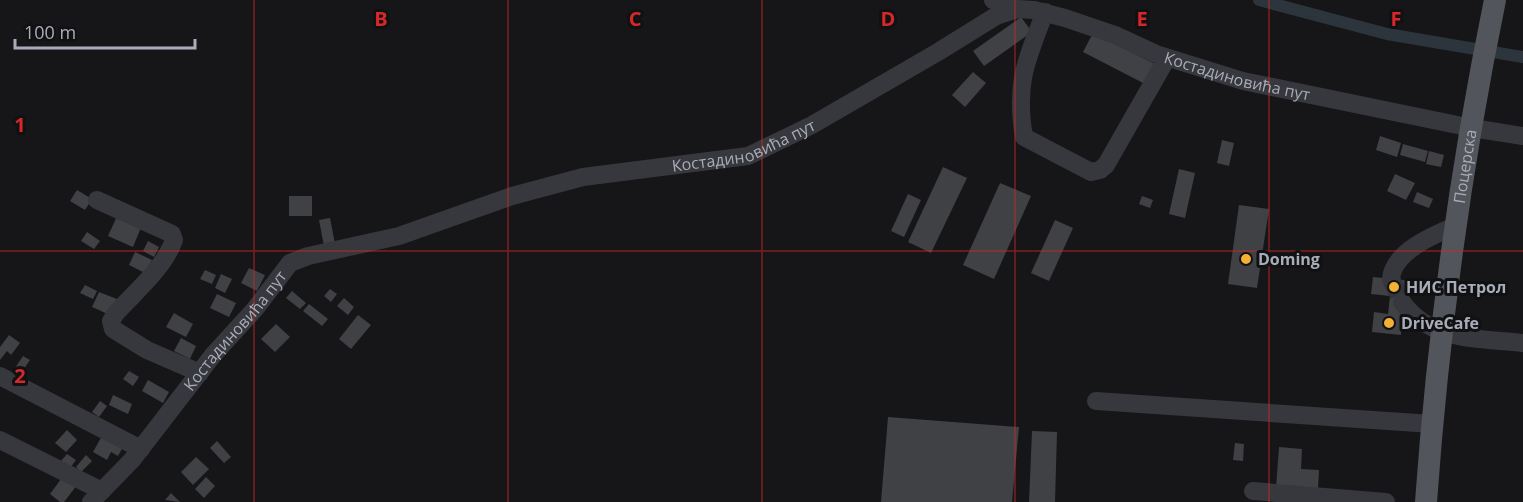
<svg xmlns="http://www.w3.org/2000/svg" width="1523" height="502" font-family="'Open Sans',sans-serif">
	<rect width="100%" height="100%" fill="#161618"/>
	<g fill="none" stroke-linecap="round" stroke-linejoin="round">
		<polyline stroke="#2c353c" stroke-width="12" points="1259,0 1387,34 1523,57"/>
	</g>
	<g fill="#404145">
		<polygon points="1021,17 1032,32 984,66 973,51"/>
		<polygon points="1093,33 1155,64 1145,84 1083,52"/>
		<polygon points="973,72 986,83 965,107 952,95"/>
		<polygon points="1380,136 1401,143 1397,157 1376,150"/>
		<polygon points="1222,140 1234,143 1229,166 1217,163"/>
		<polygon points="1403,144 1428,151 1425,162 1400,155"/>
		<polygon points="1429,151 1444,155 1441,167 1426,164"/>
		<polygon points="943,167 967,178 931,253 908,242"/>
		<polygon points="1179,169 1195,173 1185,218 1169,214"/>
		<polygon points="1395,174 1415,183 1406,200 1387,191"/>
		<polygon points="1000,183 1031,196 994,279 963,265"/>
		<polygon points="77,190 92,199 85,210 70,201"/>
		<polygon points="1417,192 1433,199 1429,208 1413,202"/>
		<polygon points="908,194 921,200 904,237 891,231"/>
		<rect x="289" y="196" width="23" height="20"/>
		<polygon points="1142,196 1153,200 1150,208 1139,204"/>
		<polygon points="1239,205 1269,209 1257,288 1228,284"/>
		<polygon points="118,214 142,225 133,247 108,236"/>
		<polygon points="330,218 335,244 324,246 319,220"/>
		<polygon points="1055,220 1073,228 1049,281 1031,273"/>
		<polygon points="87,232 100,241 94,249 81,241"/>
		<polygon points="148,241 159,247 154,257 143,251"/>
		<polygon points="135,252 152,260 145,273 129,265"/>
		<polygon points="249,268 265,275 257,291 241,283"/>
		<polygon points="205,270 216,275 212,284 200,279"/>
		<polygon points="221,274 232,279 225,293 215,288"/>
		<polygon points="1373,277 1411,281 1409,297 1402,297 1401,335 1372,332 1374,312 1388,314 1390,296 1371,294"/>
		<polygon points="85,285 97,291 93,299 80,293"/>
		<polygon points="330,289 337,294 331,302 324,296"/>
		<polygon points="292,291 306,303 300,309 286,298"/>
		<polygon points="99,292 117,299 110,315 92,307"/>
		<polygon points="217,294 236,303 229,317 210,308"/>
		<polygon points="344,298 354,307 348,315 337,306"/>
		<polygon points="309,304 328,319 322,326 303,311"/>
		<polygon points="174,313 193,324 186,337 166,327"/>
		<polygon points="358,315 371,325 351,349 339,339"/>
		<polygon points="276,324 290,337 275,352 261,339"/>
		<polygon points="9,335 20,343 11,355 7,351 0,360 0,347"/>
		<polygon points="181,338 196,346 190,359 174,351"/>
		<polygon points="23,356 30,360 21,373 15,368"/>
		<polygon points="129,371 139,377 133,386 123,379"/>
		<polygon points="148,380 169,392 163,403 142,391"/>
		<polygon points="113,395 132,404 128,414 109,405"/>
		<polygon points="100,401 107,406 99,417 92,412"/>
		<polygon points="888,417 1019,427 1012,502 881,502"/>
		<polygon points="67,430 77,440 66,452 55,443"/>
		<polygon points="1032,431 1057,432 1055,502 1029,502"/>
		<polygon points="102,436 123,447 118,456 111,452 107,460 93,452"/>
		<polygon points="217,441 231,457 224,463 210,448"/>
		<polygon points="1235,443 1244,444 1243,461 1233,460"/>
		<polygon points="1279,447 1302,449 1301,469 1319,470 1318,488 1276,488"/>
		<polygon points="67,454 76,460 70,468 61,461"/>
		<polygon points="86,455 92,461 81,472 76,467"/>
		<polygon points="196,457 209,469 193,485 181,472"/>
		<polygon points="64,475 77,485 64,502 60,502 50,494"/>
		<polygon points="206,477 215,486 204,498 195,489"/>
		<polygon points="171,493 180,502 165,500"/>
	</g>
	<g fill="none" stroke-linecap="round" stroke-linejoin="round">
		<polyline stroke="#333438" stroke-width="18" stroke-dasharray="18 9" stroke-linecap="butt" points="1391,279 1402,302"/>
		<g stroke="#37383d" stroke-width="18">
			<polyline points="993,0 1017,9"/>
			<path d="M1045,12C1026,61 1015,84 1024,137L1091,172L1100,170L1106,165L1167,58"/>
			<path d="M97,200L172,234L174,240C164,268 136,291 116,313L111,321L113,329L147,350L200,373"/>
			<path d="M1391,279C1393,252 1433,235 1455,226"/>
			<path d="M1402,302C1431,342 1478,338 1523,343"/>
			<polyline points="0,376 141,449"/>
			<polyline points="1096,401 1432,424"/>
			<polyline points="0,440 102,491"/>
			<polyline points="1253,491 1386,502"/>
			<path id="s1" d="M91,502L132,460L213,355L255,309L290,263L308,256L399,236L512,196L583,177L748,156L812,125L938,52L996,16L1017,9L1034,10L1065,18L1115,35L1156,54L1243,81L1472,128L1523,136"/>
		</g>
		<path stroke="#53555c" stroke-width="22" id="s2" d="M1426,502C1438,334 1461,165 1495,0"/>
	</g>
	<path fill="none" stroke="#d62828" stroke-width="1.5" stroke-opacity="0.55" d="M254,0V502M508,0V502M762,0V502M1015,0V502M1269,0V502M0,251H1523"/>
	<g fill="#f2b134" stroke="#111113" stroke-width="2">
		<circle cx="1246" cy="259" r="6"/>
		<circle cx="1394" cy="287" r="6"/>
		<circle cx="1389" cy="323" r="6"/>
	</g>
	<g text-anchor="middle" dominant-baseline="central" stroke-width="6" stroke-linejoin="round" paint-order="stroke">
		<g font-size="16" fill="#a8adb8" stroke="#111113">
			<text stroke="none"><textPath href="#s1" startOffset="1322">Костадиновића пут</textPath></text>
			<text stroke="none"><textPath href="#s1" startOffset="782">Костадиновића пут</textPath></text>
			<text stroke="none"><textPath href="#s2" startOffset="338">Поцерска</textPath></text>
			<text stroke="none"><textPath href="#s1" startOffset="224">Костадиновића пут</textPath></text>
		</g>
		<g font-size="16" font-weight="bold" fill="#a8adb8" stroke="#111113" text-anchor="start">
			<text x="1258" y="259">Doming</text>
			<text x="1406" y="287">НИС Петрол</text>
			<text x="1401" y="323">DriveCafe</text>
		</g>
	</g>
	<g font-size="20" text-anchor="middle" font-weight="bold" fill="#d62828" stroke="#111113" stroke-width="6" stroke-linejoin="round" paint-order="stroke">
		<text x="381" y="26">B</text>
		<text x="635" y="26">C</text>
		<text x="888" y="26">D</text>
		<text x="1142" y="26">E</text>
		<text x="1396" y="26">F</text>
		<text x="20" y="132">1</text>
		<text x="20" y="383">2</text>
	</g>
	<path d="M15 39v9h180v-9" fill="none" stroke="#a8adb8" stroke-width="3"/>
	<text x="24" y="39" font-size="18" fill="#a8adb8" stroke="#111113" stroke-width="4.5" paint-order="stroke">100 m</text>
</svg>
